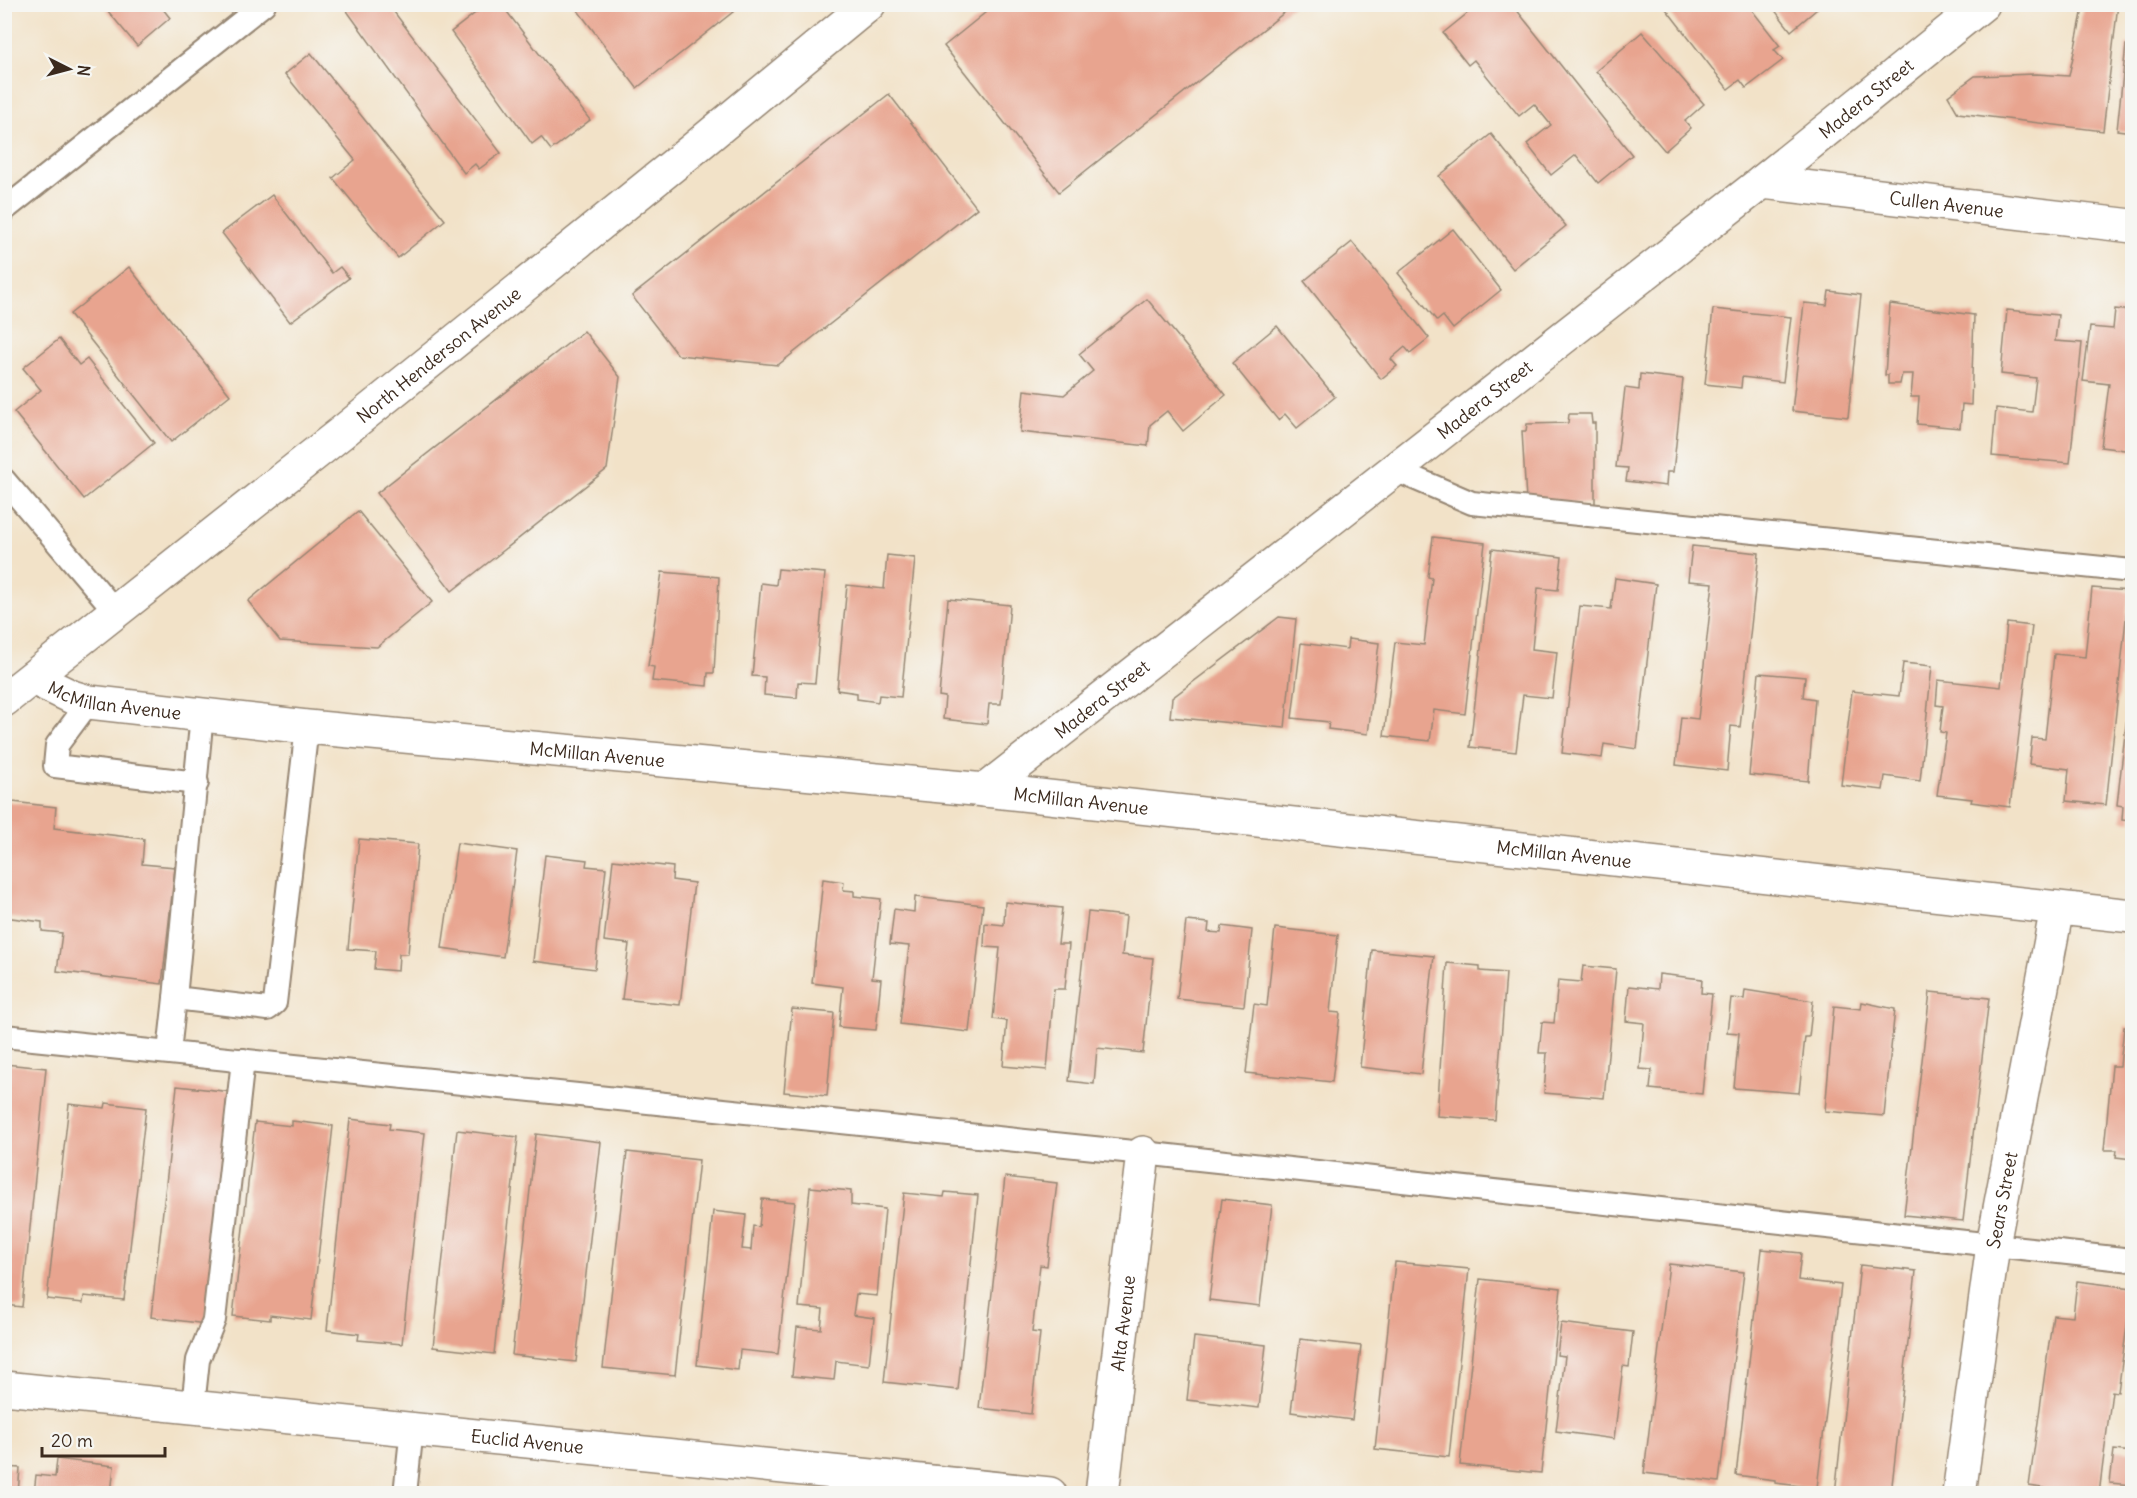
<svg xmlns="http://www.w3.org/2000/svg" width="2137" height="1498" font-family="Delius,sans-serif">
	<rect width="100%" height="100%" fill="#f6f6f2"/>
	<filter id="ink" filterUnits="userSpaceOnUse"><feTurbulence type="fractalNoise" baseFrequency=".0167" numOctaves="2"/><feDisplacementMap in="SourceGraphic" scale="12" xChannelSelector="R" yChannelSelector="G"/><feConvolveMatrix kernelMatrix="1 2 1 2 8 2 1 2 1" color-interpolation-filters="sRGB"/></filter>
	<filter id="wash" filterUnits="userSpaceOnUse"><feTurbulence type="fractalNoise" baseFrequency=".008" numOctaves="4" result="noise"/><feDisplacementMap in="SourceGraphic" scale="24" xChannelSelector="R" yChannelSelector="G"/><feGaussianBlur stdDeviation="1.35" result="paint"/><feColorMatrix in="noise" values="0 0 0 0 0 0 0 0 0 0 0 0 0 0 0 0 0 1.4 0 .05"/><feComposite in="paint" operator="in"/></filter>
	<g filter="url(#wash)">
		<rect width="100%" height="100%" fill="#f2e2c8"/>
		<g id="blocks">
			<g fill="#e8a48f">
				<polygon points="102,4 159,4 170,18 137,46"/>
				<polygon points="342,4 388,4 501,153 479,169 475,164 464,173"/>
				<polygon points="487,4 501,4 590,120 551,150 541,137 532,144 451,32"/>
				<polygon points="573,4 743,4 637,88"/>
				<polygon points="996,4 1295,4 1059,192 944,46"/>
				<polygon points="1479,4 1512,4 1632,155 1598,183 1576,155 1551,175 1527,144 1551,125 1534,104 1519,116 1474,60 1468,65 1443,33"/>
				<polygon points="1770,4 1823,4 1791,31"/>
				<polygon points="2084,4 2118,4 2103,131 1958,113 1948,96 1975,76 2036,74 2069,76"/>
				<polygon points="4,5 17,5 4,15"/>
				<polygon points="1663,5 1748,5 1780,46 1774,50 1783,60 1746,88 1740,80 1728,89"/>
				<polygon points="1642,32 1704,104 1685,121 1691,128 1665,151 1596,71"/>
				<polygon points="2126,45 2132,45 2132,132 2117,130"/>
				<polygon points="311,53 445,220 398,258 333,178 355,160 285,74"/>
				<polygon points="889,94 977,208 778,365 678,355 632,296"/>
				<polygon points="1491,134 1566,226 1513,269 1439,176"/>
				<polygon points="272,195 332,273 340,267 349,278 290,322 222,233"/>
				<polygon points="1453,229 1501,290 1453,329 1443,316 1437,321 1398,273"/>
				<polygon points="1352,242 1429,338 1410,353 1405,347 1391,359 1397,366 1381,379 1304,281"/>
				<polygon points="129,267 230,395 171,442 70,314"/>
				<polygon points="1829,291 1861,295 1848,417 1792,411 1804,303 1827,305"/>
				<polygon points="1147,299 1226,395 1183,431 1167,411 1150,425 1148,446 1020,432 1024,390 1064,395 1093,371 1079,354"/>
				<polygon points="1890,304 1974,315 1971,405 1962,404 1960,428 1917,424 1919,397 1911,397 1913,374 1902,374 1900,384 1888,384 1888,375 1885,375"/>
				<polygon points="1713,309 1791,317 1783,382 1742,377 1741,388 1705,384"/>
				<polygon points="2115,309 2132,311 2132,451 2101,447 2109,384 2083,381 2090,327 2113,329"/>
				<polygon points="2007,310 2058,315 2055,341 2082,343 2070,463 1992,456 1996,408 2032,412 2036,378 2001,374"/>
				<polygon points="1277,326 1335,397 1297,428 1285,414 1278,420 1232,363"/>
				<polygon points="584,331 620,377 607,469 452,591 377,493"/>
				<polygon points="59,339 79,365 87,359 154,443 84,499 14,412 41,390 23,368"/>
				<polygon points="1640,374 1683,379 1673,472 1667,472 1666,486 1626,481 1628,468 1616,467 1625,388 1639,390"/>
				<polygon points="1569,414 1591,414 1592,423 1595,423 1595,504 1526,500 1522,431 1526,431 1527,424 1568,423"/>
				<polygon points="358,511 432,602 377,647 280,641 248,601"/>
				<polygon points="1433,537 1485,543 1465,714 1434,710 1430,741 1384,736 1395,642 1424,645 1432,578 1428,577"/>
				<polygon points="1692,546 1759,553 1740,727 1731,726 1727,771 1676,765 1681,717 1698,719 1713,583 1688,581"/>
				<polygon points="1492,549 1562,557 1558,590 1538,588 1532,649 1557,652 1552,698 1523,695 1516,752 1470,747"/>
				<polygon points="887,555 915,558 901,697 879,695 878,702 857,699 857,693 837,690 847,585 884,589"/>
				<polygon points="778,569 825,573 815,683 798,682 797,698 764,695 765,677 752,676 761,583 776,585"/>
				<polygon points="662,572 719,577 714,673 708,673 707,686 652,681 654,667 648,666"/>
				<polygon points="1615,578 1656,584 1637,749 1604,744 1602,758 1562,753 1580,606 1611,609"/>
				<polygon points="2092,588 2129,591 2106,805 2066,801 2069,769 2029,764 2032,738 2045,739 2054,654 2085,657"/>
				<polygon points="948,599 1010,605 1001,704 989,704 987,724 943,719 945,697 939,696"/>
				<polygon points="1279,617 1296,619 1285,728 1170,717 1172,698"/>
				<polygon points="2007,623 2032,626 2010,807 1971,802 1972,799 1937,795 1946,733 1940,732 1943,706 1936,705 1938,680 2001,687"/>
				<polygon points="1348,639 1379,643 1368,734 1328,729 1329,722 1292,718 1301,643 1347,649"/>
				<polygon points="1903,663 1932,666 1920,781 1885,776 1883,790 1841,785 1852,691 1899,696"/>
				<polygon points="1759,673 1805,677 1803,697 1815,699 1808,781 1749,775"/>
				<polygon points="2128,707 2132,708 2132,821 2122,820 2123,806 2117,805"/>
				<polygon points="4,801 56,807 54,828 144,839 142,864 175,867 162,984 57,971 62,933 42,931 42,922 4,917"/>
				<polygon points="359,839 418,844 408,954 399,954 398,971 374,969 376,951 348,949"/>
				<polygon points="457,843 517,851 503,957 442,948"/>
				<polygon points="545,855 587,860 586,866 606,868 595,969 533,961"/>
				<polygon points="613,860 673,867 672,880 694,883 680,1005 622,999 629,944 604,941"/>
				<polygon points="823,879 844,882 843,890 854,891 854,896 881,899 872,978 881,979 876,1030 839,1027 843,987 812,983"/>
				<polygon points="915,897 983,905 969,1032 900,1024 909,946 890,944 894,909 914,912"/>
				<polygon points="1005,902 1062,908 1058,944 1069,944 1065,989 1054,989 1047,1070 1003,1066 1007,1021 993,1019 1000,948 984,947 985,923 1004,925"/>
				<polygon points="1088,912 1126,916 1122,955 1153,958 1143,1053 1097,1048 1094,1084 1069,1081"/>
				<polygon points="1186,921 1209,923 1208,932 1221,933 1222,926 1252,930 1244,1006 1177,999"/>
				<polygon points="1275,928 1338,935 1330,1012 1340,1013 1332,1082 1246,1073 1254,1004 1267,1006"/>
				<polygon points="1372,950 1434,956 1421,1074 1360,1067"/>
				<polygon points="1447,963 1480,966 1480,971 1506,973 1495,1120 1437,1116"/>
				<polygon points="1583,966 1616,969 1604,1098 1544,1093 1547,1053 1539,1053 1542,1022 1554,1023 1558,980 1581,982"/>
				<polygon points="1659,974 1702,979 1701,993 1712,994 1702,1094 1650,1089 1652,1070 1640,1069 1644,1023 1626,1021 1629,986 1658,989"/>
				<polygon points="1745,990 1813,1001 1809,1037 1805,1037 1799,1093 1734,1088 1739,1033 1727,1032 1731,998 1744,999"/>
				<polygon points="1930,992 1989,998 1963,1221 1904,1215"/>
				<polygon points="1862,1002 1895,1009 1884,1116 1825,1111 1834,1006 1861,1009"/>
				<polygon points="792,1009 834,1013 827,1096 784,1092"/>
				<polygon points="2124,1027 2132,1028 2132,1159 2116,1157 2117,1150 2104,1150 2112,1066 2120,1066"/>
				<polygon points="4,1064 46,1068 22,1307 4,1305"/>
				<polygon points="177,1086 232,1092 206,1324 151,1317"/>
				<polygon points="106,1103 146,1108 124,1300 84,1296 83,1303 47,1299 69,1104 105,1108"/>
				<polygon points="350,1119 390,1124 389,1129 425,1133 402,1344 358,1340 359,1334 327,1330"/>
				<polygon points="292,1121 333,1126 311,1320 270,1315 270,1320 233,1316 255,1122 292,1126"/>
				<polygon points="457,1130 518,1137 494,1354 433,1347"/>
				<polygon points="536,1134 601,1142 576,1362 512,1355"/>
				<polygon points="627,1152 699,1160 675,1375 603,1368"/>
				<polygon points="1005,1177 1057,1183 1047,1266 1040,1265 1032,1332 1040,1333 1031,1414 979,1408"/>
				<polygon points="810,1187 851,1191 851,1205 885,1209 877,1296 856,1294 853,1315 874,1318 869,1365 836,1361 834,1380 792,1376 797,1327 821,1329 823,1309 799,1307"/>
				<polygon points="945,1192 978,1195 958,1390 884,1382 904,1193 944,1197"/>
				<polygon points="762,1199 795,1202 778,1354 740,1350 738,1370 697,1365 713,1211 746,1215 742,1249 751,1250 753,1226 759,1227"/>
				<polygon points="1222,1199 1272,1205 1260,1306 1209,1300"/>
				<polygon points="1762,1249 1801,1253 1798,1280 1841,1285 1817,1488 1775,1483 1775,1480 1736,1475"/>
				<polygon points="1395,1262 1469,1269 1449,1457 1375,1449"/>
				<polygon points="1669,1264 1744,1272 1719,1482 1644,1473"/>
				<polygon points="1860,1265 1916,1271 1891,1494 1835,1494"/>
				<polygon points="1480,1279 1561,1288 1541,1473 1460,1465"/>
				<polygon points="2077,1281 2132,1288 2118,1392 2112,1391 2099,1494 2081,1494 2029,1486 2053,1315 2073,1317"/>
				<polygon points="1561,1323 1633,1332 1629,1367 1623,1366 1614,1439 1556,1431 1565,1356 1557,1355"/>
				<polygon points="1194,1337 1266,1345 1259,1408 1187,1400"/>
				<polygon points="1300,1339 1361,1346 1352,1420 1291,1412"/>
				<polygon points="2114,1450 2132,1452 2132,1485 2110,1483"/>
				<polygon points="57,1459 114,1466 111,1494 34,1494 36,1475 55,1477"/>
				<polygon points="4,1467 20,1468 18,1494 4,1494"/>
				<polygon points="180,1489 204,1491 204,1494 180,1494"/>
			</g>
		</g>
	</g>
	<g filter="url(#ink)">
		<use href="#blocks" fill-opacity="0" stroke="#968673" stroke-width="1.5"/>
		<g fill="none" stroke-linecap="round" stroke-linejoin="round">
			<defs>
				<g id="lane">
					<polyline points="4,210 264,4"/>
					<polyline points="1393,469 1472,503 2132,571"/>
					<polyline points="4,480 117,613"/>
					<polyline points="89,702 57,745 55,766 197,783"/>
					<polyline points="202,714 175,998 268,1009 275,1003 307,727"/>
					<polyline points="4,1036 1143,1153 2132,1260"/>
					<polyline points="169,1052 175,998"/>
					<polyline points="193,1406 198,1360 214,1320 243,1060"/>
					<polyline points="405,1494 412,1428"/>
				</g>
				<g id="street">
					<path id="s1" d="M1762,182L2132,226"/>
					<path id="s2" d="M985,790L1762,182L1983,4"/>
					<path id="s3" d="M4,1388L1050,1494"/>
					<path id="s4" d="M1102,1494L1143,1153"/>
					<path id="s5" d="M1959,1494L1993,1245L2057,908"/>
				</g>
				<g id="secondary">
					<path id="s6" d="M33,678L72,697L89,702L307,727L985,790L2132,916"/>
					<path id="s7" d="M4,700L340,434L691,151L869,4"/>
				</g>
			</defs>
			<use href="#lane" stroke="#968673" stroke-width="26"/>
			<use href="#street" stroke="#968673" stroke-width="36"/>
			<use href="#secondary" stroke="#968673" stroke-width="36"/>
			<use href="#lane" stroke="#fff" stroke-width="22"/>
			<use href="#street" stroke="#fff" stroke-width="33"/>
			<use href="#secondary" stroke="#fff" stroke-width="33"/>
		</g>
	</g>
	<g text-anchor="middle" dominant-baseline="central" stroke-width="4.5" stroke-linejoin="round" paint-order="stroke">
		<g font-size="18" fill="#3b2a1e" stroke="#f6f6f2">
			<text stroke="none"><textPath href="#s2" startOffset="1120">Madera Street</textPath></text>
			<text stroke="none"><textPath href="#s1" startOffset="186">Cullen Avenue</textPath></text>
			<text stroke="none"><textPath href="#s7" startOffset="555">North Henderson Avenue</textPath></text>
			<text stroke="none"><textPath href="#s2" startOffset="634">Madera Street</textPath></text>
			<text stroke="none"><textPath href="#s6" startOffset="86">McMillan Avenue</textPath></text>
			<text stroke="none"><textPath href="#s2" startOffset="148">Madera Street</textPath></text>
			<text stroke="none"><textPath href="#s6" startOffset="572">McMillan Avenue</textPath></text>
			<text stroke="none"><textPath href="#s6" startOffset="1058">McMillan Avenue</textPath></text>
			<text stroke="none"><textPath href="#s6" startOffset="1544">McMillan Avenue</textPath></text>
			<text stroke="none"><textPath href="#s5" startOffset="297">Sears Street</textPath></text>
			<text stroke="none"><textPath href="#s4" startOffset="172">Alta Avenue</textPath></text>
			<text stroke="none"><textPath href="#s3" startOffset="526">Euclid Avenue</textPath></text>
		</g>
	</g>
	<rect width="2137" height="1498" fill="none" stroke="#f6f6f2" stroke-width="24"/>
	<g transform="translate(69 69) rotate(96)" stroke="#f6f6f2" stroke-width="4.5" paint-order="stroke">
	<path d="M0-4.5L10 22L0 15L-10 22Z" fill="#3b2a1e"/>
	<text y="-9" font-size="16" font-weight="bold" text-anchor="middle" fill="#3b2a1e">N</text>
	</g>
	<path d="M42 1447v9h123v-9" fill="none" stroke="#3b2a1e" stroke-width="3"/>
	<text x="51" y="1447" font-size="18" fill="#3b2a1e" stroke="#f6f6f2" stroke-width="4.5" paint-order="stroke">20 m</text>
</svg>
